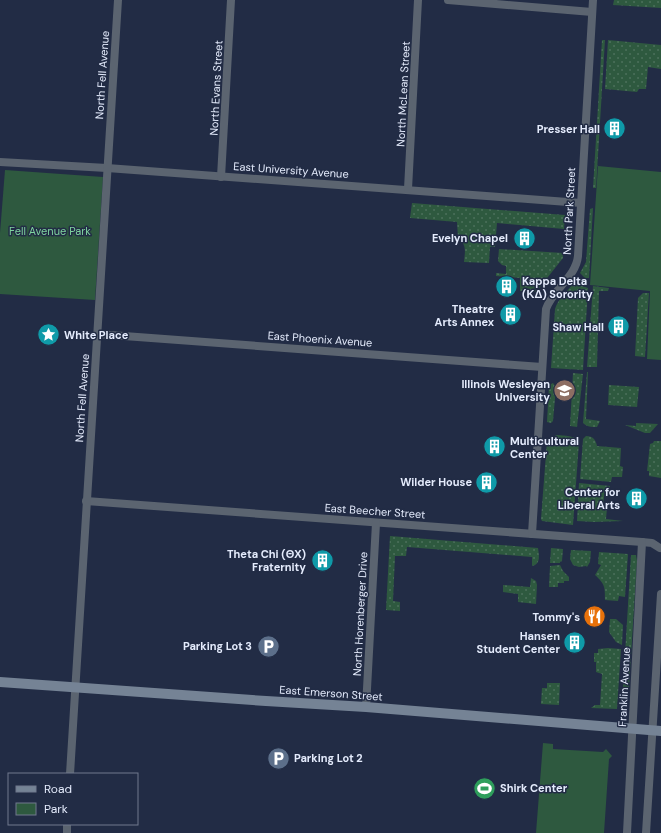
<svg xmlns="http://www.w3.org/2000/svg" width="661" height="833" font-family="'DM Sans',sans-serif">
	<defs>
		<pattern id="grass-dots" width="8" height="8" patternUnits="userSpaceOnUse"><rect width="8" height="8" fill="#2e593f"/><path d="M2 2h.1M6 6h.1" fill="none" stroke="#4c715c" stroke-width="1.8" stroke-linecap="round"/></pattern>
	</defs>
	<rect width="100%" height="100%" fill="#222c45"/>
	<g fill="url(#grass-dots)">
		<polygon points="614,0 661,0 661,8 613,5"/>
		<polygon points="602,40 605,40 596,188 593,188"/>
		<polygon points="608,40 661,45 661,69 648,67 646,89 639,89 637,92 605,89"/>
		<path d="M412,203L565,215L564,229L497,223L495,247H490L489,263L464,262C465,251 467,245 458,238L457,222L410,218Z"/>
		<polygon points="593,208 589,278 585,278 580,273 586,262 590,209"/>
		<polygon points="499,249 563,253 563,258 536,292 520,291 520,278 496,276 496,273 506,274 506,266 502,265 498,261"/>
		<path d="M574,283L588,288L583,370L551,368L555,309C558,299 567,291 574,283Z"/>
		<polygon points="593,286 609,288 608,291 599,291 597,367 587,367"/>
		<polygon points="643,293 649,293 645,357 635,356 638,298"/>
		<path d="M587,372H588L586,419L600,421L597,427C591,427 587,427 583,423Z"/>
		<polygon points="573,373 583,374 577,427 570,426"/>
		<polygon points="553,383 556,387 553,421 551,423 547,422 549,385"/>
		<polygon points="609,385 639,387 637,407 608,405"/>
		<polygon points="636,423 658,424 650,433 645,433 625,425 636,426"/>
		<path d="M557,435C564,436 575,435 579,442L573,525L542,521L541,519L547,441L548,439Z"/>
		<path d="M586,436C593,436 596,440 597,446L621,448L620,466L623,467L622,477H612L611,482L580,479L583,439Z"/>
		<polygon points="654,441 661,441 661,478 649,476 649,471 647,471 650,444 653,443"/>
		<polygon points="579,483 610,486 610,488 605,488 603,506 607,508 606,519 623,521 594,522 577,521"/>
		<path d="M390,536L538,548C539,555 541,564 532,566V557L407,547L406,556H395L393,601L400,602V611L386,610Z"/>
		<polygon points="551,548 563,549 562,561 560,562 560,563 550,563"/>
		<polygon points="571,550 591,551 590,562 587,567 586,566 579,567 573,565 570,559"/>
		<path d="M599,552L628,554L625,597L619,596L618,601L605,600C605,587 605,584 595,575L601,565L598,564Z"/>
		<polygon points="631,555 636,555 637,561 629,687 623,687"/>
		<polygon points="560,565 563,571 569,577 569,581 564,581 564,583 558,583 558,587 549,587 550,566"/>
		<polygon points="531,578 536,581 537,585 536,604 518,602 518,594 503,592 503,585 530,587"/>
		<polygon points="610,619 616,619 623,625 622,645 616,642 609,632"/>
		<polygon points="608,648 621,649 617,709 591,708 595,705 600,705 602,674 596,672 596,662 594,662 594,653 598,653 598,649"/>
		<polygon points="547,683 560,683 559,705 541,704 542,688 547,688"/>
	</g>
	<g fill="#2e593f">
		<polygon points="598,166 661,172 661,360 647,359 650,291 590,285"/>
		<polygon points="5,170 103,177 95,300 0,294 0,233"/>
		<polygon points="543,743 553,744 553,749 603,752 606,749 612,756 609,759 604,833 536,833"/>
	</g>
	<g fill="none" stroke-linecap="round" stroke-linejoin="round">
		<g stroke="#5b6470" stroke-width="8">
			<polyline points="448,0 592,12"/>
			<polyline points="0,162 107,168 581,203"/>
			<polyline points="221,177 231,0"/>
			<polyline points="408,189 418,0"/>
			<polyline points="97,334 542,367"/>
			<polyline points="86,501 642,542 652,543 660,548"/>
			<path d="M532,534L546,309C553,289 576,277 578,256L593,0"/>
			<polyline points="366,707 376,523"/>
			<polyline points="70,774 118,0"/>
			<polyline points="67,833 67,824"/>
			<polyline points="627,833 642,542"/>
			<polyline points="646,833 661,594"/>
		</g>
		<polyline stroke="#758395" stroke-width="10" points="0,682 266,701 366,707 661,731"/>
	</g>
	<defs>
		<symbol id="building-disc" viewBox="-11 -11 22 22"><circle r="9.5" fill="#0f9aa8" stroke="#222c45"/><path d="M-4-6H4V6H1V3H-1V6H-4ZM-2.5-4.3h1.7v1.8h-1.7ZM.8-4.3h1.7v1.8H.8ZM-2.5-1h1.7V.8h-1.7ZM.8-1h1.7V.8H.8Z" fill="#fff"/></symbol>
		<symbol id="sight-disc" viewBox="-11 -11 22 22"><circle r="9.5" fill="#0f9aa8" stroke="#222c45"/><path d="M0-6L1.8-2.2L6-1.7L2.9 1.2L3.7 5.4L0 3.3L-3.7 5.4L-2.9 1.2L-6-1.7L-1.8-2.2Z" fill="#fff"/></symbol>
		<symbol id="university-disc" viewBox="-11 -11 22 22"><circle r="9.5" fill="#8d6e63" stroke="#222c45"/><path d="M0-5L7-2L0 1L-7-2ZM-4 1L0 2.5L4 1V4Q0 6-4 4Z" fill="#fff"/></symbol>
		<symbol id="restaurant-disc" viewBox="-11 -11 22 22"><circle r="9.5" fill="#e8710a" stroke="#222c45"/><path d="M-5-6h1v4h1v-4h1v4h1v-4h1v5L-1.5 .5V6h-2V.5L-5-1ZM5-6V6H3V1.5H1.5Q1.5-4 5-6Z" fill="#fff"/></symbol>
		<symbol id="parking-disc" viewBox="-11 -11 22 22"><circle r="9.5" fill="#5c6f8a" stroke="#222c45"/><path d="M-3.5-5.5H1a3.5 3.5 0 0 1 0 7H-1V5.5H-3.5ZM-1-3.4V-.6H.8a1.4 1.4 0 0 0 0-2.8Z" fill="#fff"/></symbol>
		<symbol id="stadium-disc" viewBox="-11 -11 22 22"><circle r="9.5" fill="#2e9e5b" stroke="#222c45"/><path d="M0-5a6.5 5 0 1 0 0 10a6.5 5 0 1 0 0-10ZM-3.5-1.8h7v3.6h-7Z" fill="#fff"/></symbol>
	</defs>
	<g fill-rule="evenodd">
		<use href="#building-disc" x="602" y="116" width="25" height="25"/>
		<use href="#building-disc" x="512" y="226" width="25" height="25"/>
		<use href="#building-disc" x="494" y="274" width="25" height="25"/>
		<use href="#building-disc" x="498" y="302" width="25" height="25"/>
		<use href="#building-disc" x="606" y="314" width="25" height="25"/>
		<use href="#sight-disc" x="36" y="322" width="25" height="25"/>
		<use href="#university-disc" x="552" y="378" width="25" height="25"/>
		<use href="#building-disc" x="482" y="434" width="25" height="25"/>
		<use href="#building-disc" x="474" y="470" width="25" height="25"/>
		<use href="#building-disc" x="624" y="486" width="25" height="25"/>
		<use href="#building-disc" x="310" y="548" width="25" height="25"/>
		<use href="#restaurant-disc" x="582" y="604" width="25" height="25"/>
		<use href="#building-disc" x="562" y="630" width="25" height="25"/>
		<use href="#parking-disc" x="256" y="634" width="25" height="25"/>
		<use href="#parking-disc" x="266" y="746" width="25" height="25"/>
		<use href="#stadium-disc" x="472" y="776" width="25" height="25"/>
	</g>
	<g text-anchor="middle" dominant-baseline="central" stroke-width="3" stroke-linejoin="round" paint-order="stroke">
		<g font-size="11" fill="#e4ebfc" stroke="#222c45">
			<text transform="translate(102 75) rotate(-86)">North Fell Avenue</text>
			<text transform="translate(216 88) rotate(-87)">North Evans Street</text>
			<text transform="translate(403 94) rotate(-87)">North McLean Street</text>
			<text transform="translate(291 170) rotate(4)">East University Avenue</text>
			<text transform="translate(569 211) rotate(-87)">North Park Street</text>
			<text transform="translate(320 339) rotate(4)">East Phoenix Avenue</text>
			<text transform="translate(82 398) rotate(-86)">North Fell Avenue</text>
			<text transform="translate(375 511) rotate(4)">East Beecher Street</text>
			<text transform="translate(360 614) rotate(-87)">North Horenberger Drive</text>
			<text transform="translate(624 687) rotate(-87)">Franklin Avenue</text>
			<text transform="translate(331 693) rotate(4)">East Emerson Street</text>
		</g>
		<g font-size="11" font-weight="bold" fill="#e4ebfc" stroke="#222c45" text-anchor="end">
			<text x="600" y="129">Presser Hall</text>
			<text x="508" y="238">Evelyn Chapel</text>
			<text x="522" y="281" text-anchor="start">Kappa Delta<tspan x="522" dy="13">(ΚΔ) Sorority</tspan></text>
			<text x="494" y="309">Theatre<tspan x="494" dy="13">Arts Annex</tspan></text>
			<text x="604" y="327">Shaw Hall</text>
			<text x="64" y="335" text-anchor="start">White Place</text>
			<text x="550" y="384">Illinois Wesleyan<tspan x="550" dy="13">University</tspan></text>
			<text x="510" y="441" text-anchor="start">Multicultural<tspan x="510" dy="13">Center</tspan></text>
			<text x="472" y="482">Wilder House</text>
			<text x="620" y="492">Center for<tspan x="620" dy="13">Liberal Arts</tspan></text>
			<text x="306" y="554">Theta Chi (ΘΧ)<tspan x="306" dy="13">Fraternity</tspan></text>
			<text x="580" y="617">Tommy's</text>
			<text x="560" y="636">Hansen<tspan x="560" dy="13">Student Center</tspan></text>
			<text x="252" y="646">Parking Lot 3</text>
			<text x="294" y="758" text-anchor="start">Parking Lot 2</text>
			<text x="500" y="788" text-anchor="start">Shirk Center</text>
		</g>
		<g font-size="11" fill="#7fd49f" stroke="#222c45">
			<text x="50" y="231">Fell Avenue Park</text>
		</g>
	</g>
	<rect x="8" y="773" width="130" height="52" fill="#222c45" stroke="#70788e"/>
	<rect x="16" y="786" width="20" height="6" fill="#758395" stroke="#70788e"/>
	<text x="44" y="793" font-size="12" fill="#e4ebfc">Road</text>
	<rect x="16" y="803" width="20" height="12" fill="#2e593f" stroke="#70788e"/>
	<text x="44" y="813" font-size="12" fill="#e4ebfc">Park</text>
</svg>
